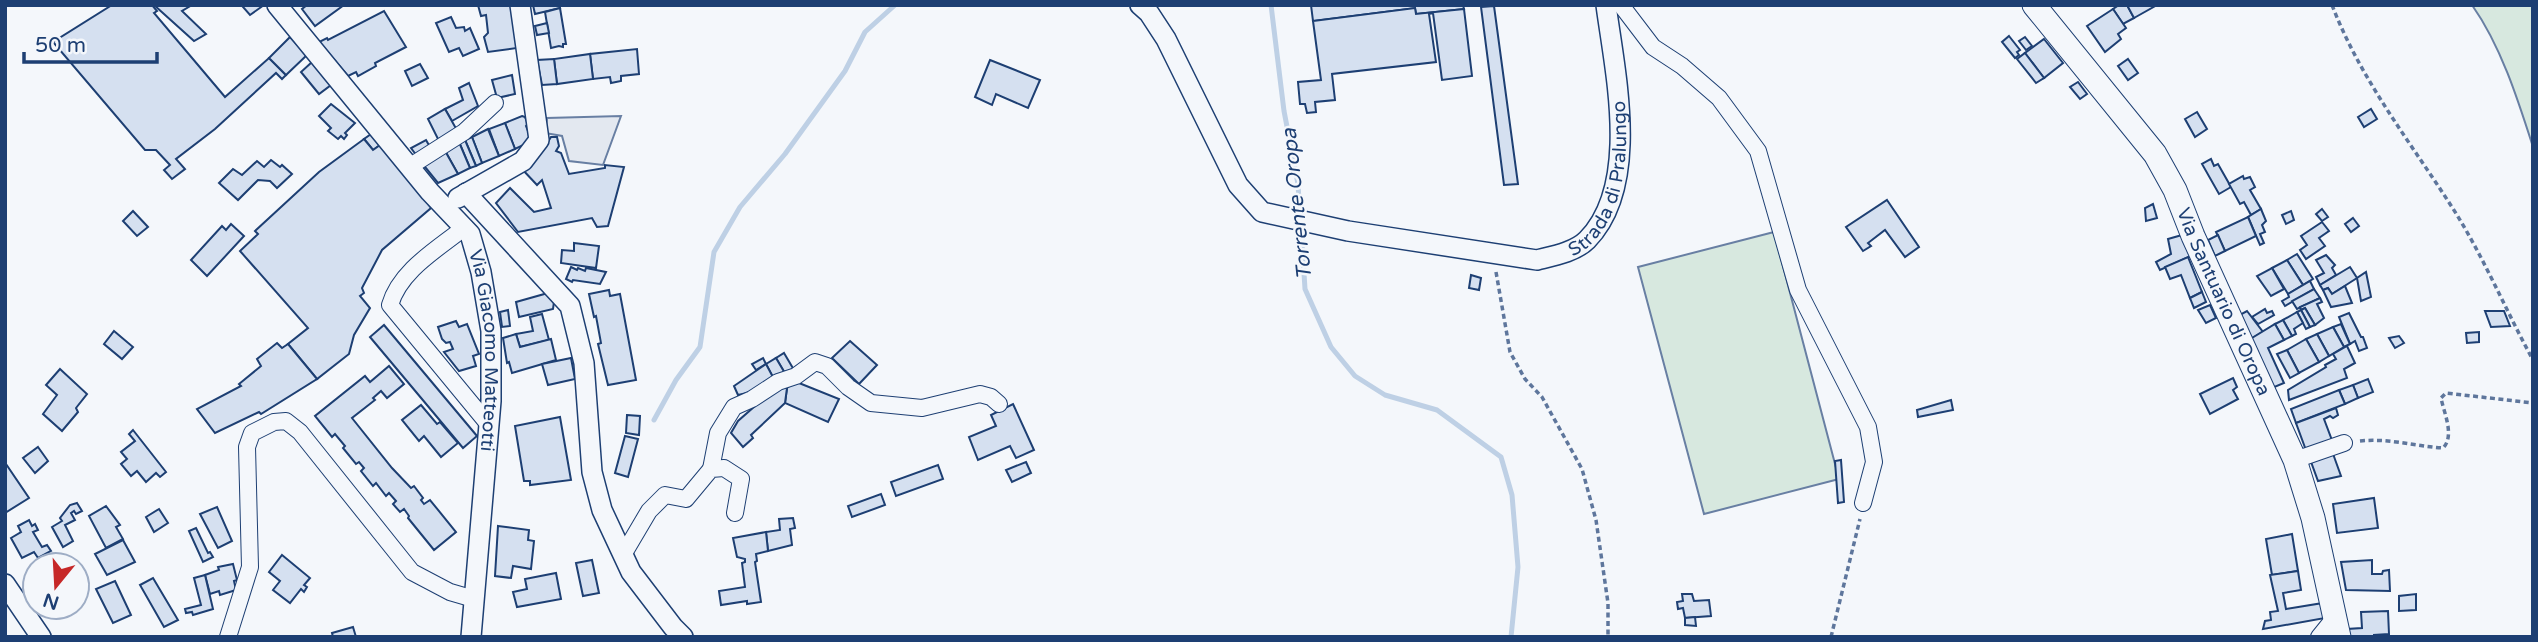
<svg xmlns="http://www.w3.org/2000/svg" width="2538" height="642" font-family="'Varela Round',sans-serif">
	<rect width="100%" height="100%" fill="#f4f7fb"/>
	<g fill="#d7e8df" stroke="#687fa3" stroke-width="2">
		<path d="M2472,5H2533V147C2518,100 2501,46 2472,5Z"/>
		<polygon points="1774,232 1839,479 1704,514 1638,267"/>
	</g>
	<polygon fill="#e3e8f0" stroke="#687fa3" stroke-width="2" points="621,116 603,165 569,161 562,136 545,133 547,118"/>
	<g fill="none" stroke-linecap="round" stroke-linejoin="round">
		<g stroke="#bed0e5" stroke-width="5">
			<polyline points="1271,5 1284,111 1298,184 1300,217"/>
			<polyline points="1301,226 1305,289 1331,347 1355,376 1385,395 1437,410 1501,457 1512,495 1518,567 1511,637"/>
			<polyline points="654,420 676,380 700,347 714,252 740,207 785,154 845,71 865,32 895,5"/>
		</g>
	</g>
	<g fill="#d5e0f0" stroke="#1d3f73" stroke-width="2">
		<polygon points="112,5 152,5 157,11 154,13 225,97 269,58 286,75 282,79 276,73 215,129 176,159 185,169 172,179 164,170 170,165 156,150 145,150 53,42"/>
		<polygon points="154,5 192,5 182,11 206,34 194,41"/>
		<polygon points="246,5 264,5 250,15 243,7"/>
		<polygon points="307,5 344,5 315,26 302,9"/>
		<polygon points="478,5 511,5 517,48 488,52 484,37 488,33 486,15 481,16"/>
		<polygon points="533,5 559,5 560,8 535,14"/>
		<polygon points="1311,5 1463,5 1464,9 1416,14 1415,8 1313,21"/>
		<polygon points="2119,5 2127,5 2134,18 2123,24 2113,9"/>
		<polygon points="2127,5 2157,5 2134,18"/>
		<polygon points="1494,6 1518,184 1504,185 1481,7"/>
		<polygon points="560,8 566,44 563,44 563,47 559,46 551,48 545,12"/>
		<polygon points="1415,8 1416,14 1464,9 1472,76 1442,80 1433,13 1429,14 1436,62 1332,74 1335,100 1315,102 1316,112 1307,113 1305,104 1300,104 1298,82 1321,80 1313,21"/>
		<polygon points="2113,9 2126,28 2118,34 2121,39 2105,52 2087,26"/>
		<polygon points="384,11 406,47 375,63 376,66 358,76 356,72 348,76 319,42 327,38 328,40"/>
		<polygon points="451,17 456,28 464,27 465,31 470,28 479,49 463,56 459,48 449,52 436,23"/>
		<polygon points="547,23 549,33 537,35 535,26"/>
		<polygon points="2009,36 2020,50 2017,52 2019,55 2015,58 2002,42"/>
		<polygon points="290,37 307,55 286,75 269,58"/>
		<polygon points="2025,37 2032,46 2026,50 2019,41"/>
		<polygon points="2044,39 2063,63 2044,78 2025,53"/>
		<polygon points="637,49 639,74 621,76 621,81 611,83 610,77 593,79 590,54"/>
		<polygon points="2025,53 2044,78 2036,83 2017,59"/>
		<polygon points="590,54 593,79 557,84 554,59"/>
		<polygon points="554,59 557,84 542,85 537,60"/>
		<polygon points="2128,59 2138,73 2128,80 2118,66"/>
		<polygon points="990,60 1040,80 1028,108 996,94 992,105 975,97"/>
		<polygon points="312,62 331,85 319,94 301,72"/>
		<polygon points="420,64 428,78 412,86 405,71"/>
		<polygon points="512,75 515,94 497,98 492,80"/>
		<polygon points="2078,82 2087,94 2080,99 2070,87"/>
		<polygon points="469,83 478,106 452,121 445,109 463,100 459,88"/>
		<polygon points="331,104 355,123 345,133 347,135 344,139 341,136 338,139 328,131 331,128 319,116"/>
		<polygon points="445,109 458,132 439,141 428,119"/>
		<polygon points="2371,109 2377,119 2364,127 2358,117"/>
		<polygon points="2197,112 2207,129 2195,137 2185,119"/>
		<polygon points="522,116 525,117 528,124 526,126 532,141 515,149 505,123"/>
		<polygon points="505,123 515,149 499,156 489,129"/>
		<polygon points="488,129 499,156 482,163 472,137"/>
		<polygon points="374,132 383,143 373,150 364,139"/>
		<polygon points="472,137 482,163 476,166 465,140"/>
		<polygon points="551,137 557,137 559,146 556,151 561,153 569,174 605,168 605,165 624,167 608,226 597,227 592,218 518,232 496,203 510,188 534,212 551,208 542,180 537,185 522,169 541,153"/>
		<polygon points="364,139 373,150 383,143 431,208 382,250 362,288 364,293 360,296 370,308 354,335 349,354 317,379 288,344 308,328 240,251 258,234 255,231 319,172"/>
		<polygon points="426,140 430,147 417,156 411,148"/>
		<polygon points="465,140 476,166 470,168 459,142"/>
		<polygon points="459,142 470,168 458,174 444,149"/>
		<polygon points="444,149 458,174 438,183 421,162"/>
		<polygon points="2211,159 2214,166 2218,164 2231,187 2219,194 2202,164"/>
		<polygon points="271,160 280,167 282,165 292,174 277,188 270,181 258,180 238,200 219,183 233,169 242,175 257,161 264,167"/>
		<polygon points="2243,176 2244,179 2250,177 2255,187 2250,190 2261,209 2251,215 2244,202 2240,204 2229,184"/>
		<polygon points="1887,200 1919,247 1905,257 1885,230 1868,243 1871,246 1863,251 1846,227"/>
		<polygon points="2153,204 2157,218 2146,221 2145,208"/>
		<polygon points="2261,209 2266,221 2262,225 2265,232 2260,234 2264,243 2260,245 2248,217"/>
		<polygon points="2322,209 2328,217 2322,221 2316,214"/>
		<polygon points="133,211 148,227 137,236 123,221"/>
		<polygon points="2291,211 2294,220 2286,224 2282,215"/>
		<polygon points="2248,217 2256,236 2225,251 2216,232"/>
		<polygon points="2353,218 2359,226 2351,232 2345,224"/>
		<polygon points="2322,222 2329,231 2319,238 2325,246 2306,259 2300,250 2307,245 2301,236"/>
		<polygon points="231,224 244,236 207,276 191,260 222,226 226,230"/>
		<polygon points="2182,235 2191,256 2160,270 2156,262 2171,254 2168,239"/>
		<polygon points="2218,235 2225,251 2215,256 2208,240"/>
		<polygon points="574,243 599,246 596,268 561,263 562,250 574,251"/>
		<polygon points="2297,254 2313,279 2303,285 2287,260"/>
		<polygon points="2326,255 2335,265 2332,268 2336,275 2320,285 2316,277 2324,273 2316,260"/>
		<polygon points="2188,257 2202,292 2190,298 2181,275 2170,279 2165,267"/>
		<polygon points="2287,260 2303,285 2288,294 2272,268"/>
		<polygon points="571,267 577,270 578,268 585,271 586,268 606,272 600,284 573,280 572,282 566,279"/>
		<polygon points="2350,267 2357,278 2332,294 2328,288 2323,290 2320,285"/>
		<polygon points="2272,268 2284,289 2271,296 2257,276"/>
		<polygon points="2366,272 2371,297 2361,301 2357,278"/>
		<polygon points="1471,275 1481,278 1479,290 1469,288"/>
		<polygon points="2310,281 2314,289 2285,306 2282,301 2289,297 2288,294"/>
		<polygon points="2345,286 2352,303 2331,307 2323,290 2328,288 2332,294"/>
		<polygon points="2314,289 2320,298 2297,309 2292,301"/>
		<polygon points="609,290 610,296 620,294 636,380 608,385 598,344 601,343 596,316 594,317 589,294"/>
		<polygon points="2202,292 2206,302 2194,308 2190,298"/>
		<polygon points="548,293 554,302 553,309 519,317 516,302"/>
		<polygon points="2320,298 2322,302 2317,304 2324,318 2315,325 2305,308 2301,310 2300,307"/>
		<polygon points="2210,305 2216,318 2206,323 2198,310"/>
		<polygon points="2305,308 2315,325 2310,327 2301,310"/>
		<polygon points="2265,309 2267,313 2272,311 2274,315 2258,324 2252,317"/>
		<polygon points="508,310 510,326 502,327 500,312"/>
		<polygon points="2301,310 2310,327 2306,329 2297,312"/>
		<polygon points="2247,311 2263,332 2247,341 2236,317"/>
		<polygon points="2485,311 2504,311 2510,326 2491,327"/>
		<polygon points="2297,312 2303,323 2294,329 2296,334 2292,336 2283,320"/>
		<polygon points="2349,313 2361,337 2363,337 2367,348 2359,351 2355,341 2350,344 2339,317"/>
		<polygon points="542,314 549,340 520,347 516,334 533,331 530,317"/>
		<polygon points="2283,320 2292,336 2284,340 2275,324"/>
		<polygon points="456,321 459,327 467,324 479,354 473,356 476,366 459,371 444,352 453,349 450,342 446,343 442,339 438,327"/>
		<polygon points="2275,324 2284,340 2268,348 2284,383 2272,388 2247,341"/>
		<polygon points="2341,324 2350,344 2344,347 2333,327"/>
		<polygon points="384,325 477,436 463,448 370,337"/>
		<polygon points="2333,327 2344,347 2329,356 2317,334"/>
		<polygon points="114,331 133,347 122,359 104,344"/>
		<polygon points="2479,332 2479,342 2467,343 2466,333"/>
		<polygon points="516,334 520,347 551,339 556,360 512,373 509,362 507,363 503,338"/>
		<polygon points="2317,334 2329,356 2319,362 2306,339"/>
		<polygon points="2399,336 2404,343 2395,348 2389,338"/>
		<polygon points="2306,339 2319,362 2299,373 2287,350"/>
		<polygon points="850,341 877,365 859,384 832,358"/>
		<polygon points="277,343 282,348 288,344 317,379 261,414 259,412 215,433 197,409 241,386 239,384 261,366 257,359"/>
		<polygon points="2347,346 2355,363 2344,369 2347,378 2289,400 2288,390 2326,367 2325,365 2336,359 2333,354"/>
		<polygon points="2287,350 2299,373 2290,378 2277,354"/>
		<polygon points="784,353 794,370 786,375 776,358"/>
		<polygon points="571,358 575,379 548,385 542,364"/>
		<polygon points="763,358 766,364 756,370 752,364"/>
		<polygon points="776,358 786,375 775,381 766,364"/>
		<polygon points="766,364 775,381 747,393 738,395 734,386"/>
		<polygon points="389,366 404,384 387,398 381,391 373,398 375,400 352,418 392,468 411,488 414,486 423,498 421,500 424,504 430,500 456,532 434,550 408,518 409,516 404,509 400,512 393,504 396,501 389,493 386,496 376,483 373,486 361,471 364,468 359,462 356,464 343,448 345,446 335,434 332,437 315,416 365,376 370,382"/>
		<polygon points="60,369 87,394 76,408 78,412 62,431 43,414 57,395 46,385"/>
		<polygon points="2233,378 2237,387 2233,390 2238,399 2210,414 2200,394"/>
		<polygon points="2368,379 2373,392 2358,398 2353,385"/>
		<polygon points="794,381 839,399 828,422 785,403 787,388"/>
		<polygon points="780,384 787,388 785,403 751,435 753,438 743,447 731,433 738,421"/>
		<polygon points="2353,385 2358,398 2345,404 2339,390"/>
		<polygon points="2339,390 2345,404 2296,423 2291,409"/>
		<polygon points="1951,400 1953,410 1918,417 1917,410"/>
		<polygon points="1013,404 1034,450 1016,458 1010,446 978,460 969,437 996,426 991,415"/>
		<polygon points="421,405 437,424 440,422 458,443 441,457 424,436 419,441 402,420"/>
		<polygon points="2336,408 2338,415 2333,418 2330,416 2324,419 2333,443 2307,453 2296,423"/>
		<polygon points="627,415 640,416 639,435 626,433"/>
		<polygon points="560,417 571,480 530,485 530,481 524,481 515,426"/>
		<polygon points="133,430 166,472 160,477 156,473 146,482 137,471 131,476 121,464 127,459 121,452 135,441 129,434"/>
		<polygon points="625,436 638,439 628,477 615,473"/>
		<polygon points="38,447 48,461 35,473 23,458"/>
		<polygon points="2332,451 2341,476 2318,481 2310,459"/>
		<polygon points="1841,460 1844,502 1838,503 1835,461"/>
		<polygon points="1026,462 1031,473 1012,482 1006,470"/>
		<polygon points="6,464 29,498 5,513 5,465"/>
		<polygon points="938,465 943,479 896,496 891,482"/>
		<polygon points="881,494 885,505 852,517 848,506"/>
		<polygon points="2374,498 2378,528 2337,533 2333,504"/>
		<polygon points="77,503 82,511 76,514 74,511 71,513 75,520 65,525 73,541 63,547 52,527 62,521 60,518 70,505"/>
		<polygon points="106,506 120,525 116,527 123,539 106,548 89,516"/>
		<polygon points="217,507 232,541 218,548 200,514"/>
		<polygon points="159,509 168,523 154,532 146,517"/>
		<polygon points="793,518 795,528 790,529 792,545 768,551 766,532 780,530 779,519"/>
		<polygon points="29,520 32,526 35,524 38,530 33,532 42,547 47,545 51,551 38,558 34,552 22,558 11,538 21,532 18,526"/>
		<polygon points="498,526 529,530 528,540 534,541 531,569 513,566 511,578 495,576"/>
		<polygon points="196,528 208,553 210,552 213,557 203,562 189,531"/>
		<polygon points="766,532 768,551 756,554 757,561 755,562 761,602 747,604 747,601 721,605 719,591 745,587 742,563 745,562 745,559 737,557 733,538"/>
		<polygon points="2292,534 2298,571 2272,575 2266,539"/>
		<polygon points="123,540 135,562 107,575 95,554"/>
		<polygon points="282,555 310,578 304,585 307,587 304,592 301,589 290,603 273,590 280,581 269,572"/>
		<polygon points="592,560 599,593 583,596 576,563"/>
		<polygon points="2372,560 2372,574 2382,574 2383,571 2389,570 2390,591 2346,590 2341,562"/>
		<polygon points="233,564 237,580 234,581 236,590 220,595 219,591 210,594 205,575 219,570 218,567"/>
		<polygon points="2298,571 2301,590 2283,593 2286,609 2323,603 2325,618 2263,629 2265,621 2271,620 2270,612 2278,611 2270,575"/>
		<polygon points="556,573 561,599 517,607 513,592 527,589 525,579"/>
		<polygon points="205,575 213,609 193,615 192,612 186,613 185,609 201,605 194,578"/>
		<polygon points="153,578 178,620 164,627 140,585"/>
		<polygon points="115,581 131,615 113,623 96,589"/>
		<polygon points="1682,594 1692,594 1694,601 1709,600 1711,616 1685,618 1683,608 1678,609 1677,602 1683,601"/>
		<polygon points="2416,594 2416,610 2399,611 2399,596"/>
		<polygon points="2388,611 2389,634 2374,635 2374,637 2348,637 2347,629 2362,628 2361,612"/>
		<polygon points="1695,617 1696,626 1685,625 1685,618"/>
		<polygon points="353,627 356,637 333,637 332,633"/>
	</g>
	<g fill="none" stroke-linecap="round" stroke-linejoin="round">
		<defs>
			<g id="minor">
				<polyline points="1621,5 1653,47 1682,66 1719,98 1758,151 1798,290 1868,427 1874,462 1863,503"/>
				<polyline points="409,167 464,132 495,103"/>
				<path d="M465,227C438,249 400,270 390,305L489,425"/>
				<polyline points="2295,460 2344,443"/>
				<polyline points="711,469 718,433 734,407 752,399 778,382 796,376 815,362 827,366 848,387 871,403 922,408 980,394 991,397 999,404"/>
				<polyline points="623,555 649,511 665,495 686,499 711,469 724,468 741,479 735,513"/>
				<polyline points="228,637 250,567 247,447 252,433 274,422 286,421 300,432 412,572 450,592 474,599"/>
				<polyline points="2319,637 2336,616"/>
			</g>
			<g id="tertiary">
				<path id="s1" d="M277,5L430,192L470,234L481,272L491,331V401L471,637"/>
				<path id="s2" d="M1140,5L1149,13L1166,39L1238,185L1262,212L1348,231L1537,260C1553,256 1575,252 1587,240C1641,185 1615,73 1606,5"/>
				<polyline points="466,193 570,306 584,363 592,472 602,510 631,572 673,627 683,637"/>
				<polyline points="458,198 523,161 539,140 520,5"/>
				<polyline points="5,584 41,637"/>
			</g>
			<g id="secondary">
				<path id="s3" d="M2034,5L2155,154L2175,190L2193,236L2295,460L2313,518L2339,637"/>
			</g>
		</defs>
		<use href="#minor" stroke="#1d3f73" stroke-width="18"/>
		<use href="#tertiary" stroke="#1d3f73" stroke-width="22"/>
		<use href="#secondary" stroke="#1d3f73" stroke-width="25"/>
		<g stroke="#5e769c" stroke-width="3.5" stroke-dasharray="5 3.5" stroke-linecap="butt">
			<path d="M2332,5C2360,78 2408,139 2450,204C2482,253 2505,309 2533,360"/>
			<polyline points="1496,272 1510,352 1525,379 1542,397 1582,469 1596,520 1608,603 1608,637"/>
			<path d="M2360,441C2388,438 2414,446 2443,448C2455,436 2444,413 2441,398L2446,393L2533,403"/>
			<polyline points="1831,637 1860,519"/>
		</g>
		<use href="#minor" stroke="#f4f7fb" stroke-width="16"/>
		<use href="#tertiary" stroke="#f4f7fb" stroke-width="19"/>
		<use href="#secondary" stroke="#f4f7fb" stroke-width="23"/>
	</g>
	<g text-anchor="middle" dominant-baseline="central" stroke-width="5" stroke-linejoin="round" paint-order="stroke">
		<g font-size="19" fill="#1d3f73" stroke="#f4f7fb">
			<text stroke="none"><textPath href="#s2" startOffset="639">Strada di Pralungo</textPath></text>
			<text stroke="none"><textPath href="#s3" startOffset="355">Via Santuario di Oropa</textPath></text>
			<text stroke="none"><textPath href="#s1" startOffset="418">Via Giacomo Matteotti</textPath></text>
		</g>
		<g font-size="21" font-style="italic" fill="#1d3f73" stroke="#f4f7fb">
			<text transform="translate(1297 204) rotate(-96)">Torrente Oropa</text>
		</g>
	</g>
	<rect width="2538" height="642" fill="none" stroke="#1d3f73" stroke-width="14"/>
	<g transform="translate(56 586) rotate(198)"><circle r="33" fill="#f4f7fb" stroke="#9eadc5" stroke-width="2"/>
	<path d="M0-5L12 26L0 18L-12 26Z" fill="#c62828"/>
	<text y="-10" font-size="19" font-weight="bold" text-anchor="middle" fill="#1d3f73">N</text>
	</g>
	<path d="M24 52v10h133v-10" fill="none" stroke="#1d3f73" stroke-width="3.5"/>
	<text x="35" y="52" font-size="21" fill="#1d3f73" stroke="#f4f7fb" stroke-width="5" paint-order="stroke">50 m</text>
</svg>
